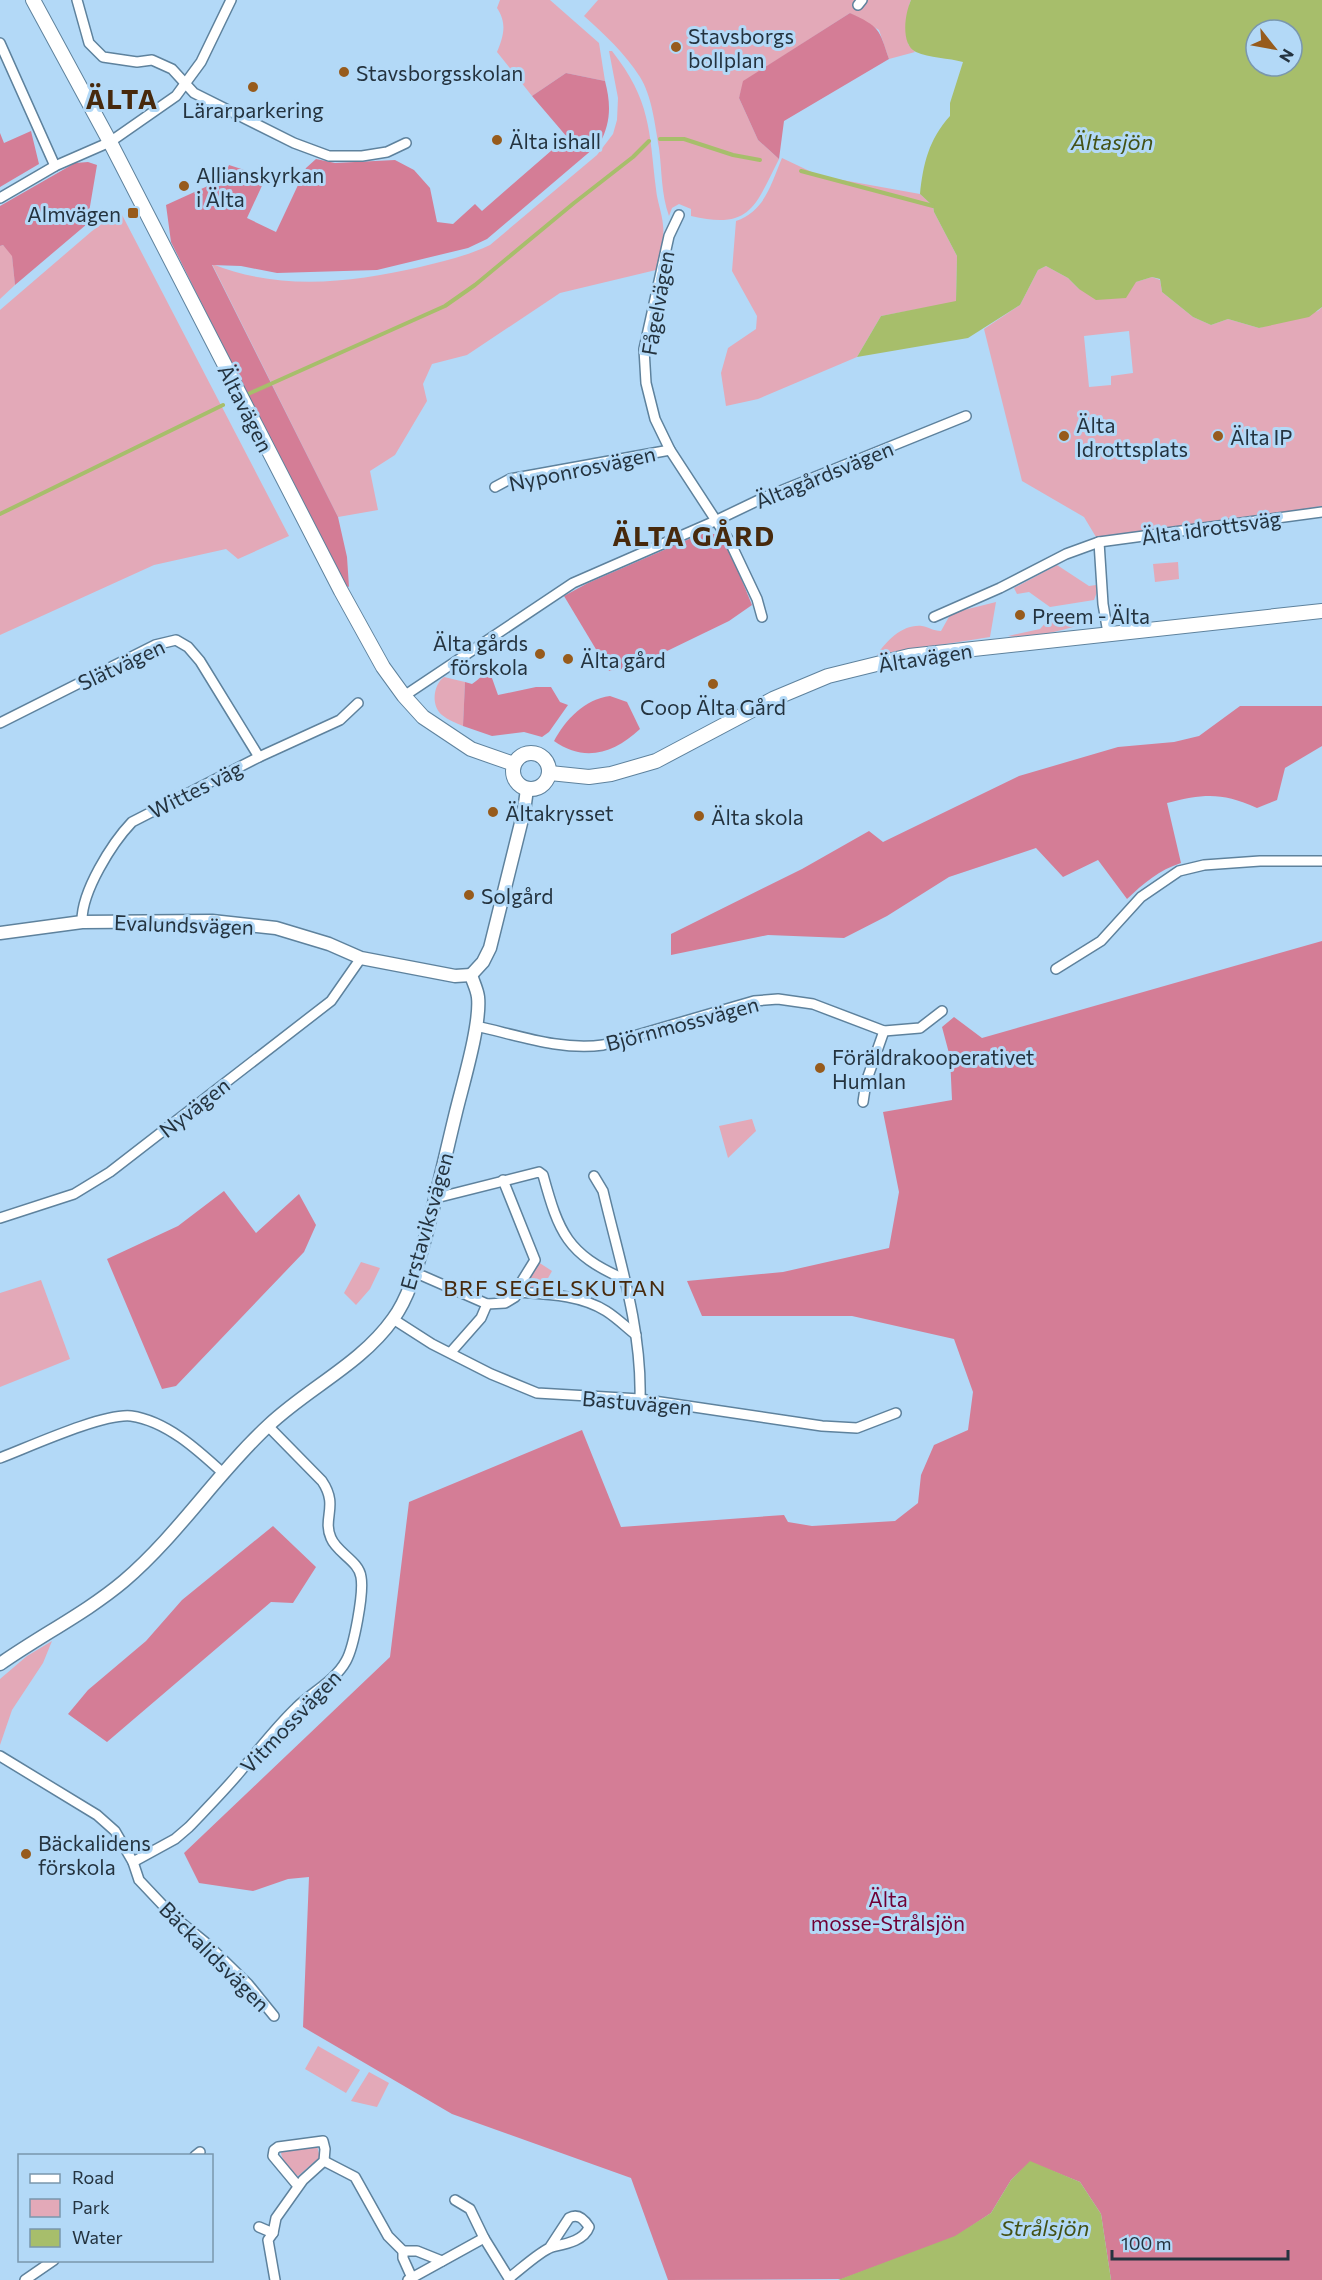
<svg xmlns="http://www.w3.org/2000/svg" width="1322" height="2280" font-family="Commissioner,sans-serif">
	<rect width="100%" height="100%" fill="#b3d9f7"/>
	<g fill="#e3a9b8" fill-rule="evenodd">
		<path d="M500,0H550L599,43L605,81L566,73L532,96L497,52C504,35 507,23 497,8Z"/>
		<path d="M598,0H911L909,5L908,44L915,52L889,59L879,30L850,13L744,81L739,98L758,140L779,159C755,206 751,230 691,216V209L679,204L672,208L669,216C661,193 662,171 659,148C655,125 652,96 640,77C625,53 604,34 584,16Z"/>
		<path d="M609,51H612C651,101 649,130 656,189C657,201 662,213 663,225C665,239 659,257 656,270L560,293L467,355L432,364L423,384L427,401L395,455L370,471L378,510L338,517L212,264C279,291 351,283 420,267C444,261 467,256 490,245L597,155L613,134L617,120L618,98Z"/>
		<path d="M782,158L820,176L920,194L933,206L934,212L957,256L956,302L881,316L857,357L758,399L726,406L721,373L728,348L756,329L757,316L732,271L736,221C765,211 771,184 782,158Z"/>
		<polygon points="120,211 289,536 238,559 226,549 154,565 0,635 0,310 92,231"/>
		<polygon points="3,245 12,255 15,285 0,299 0,246"/>
		<path d="M1046,266L1068,278L1079,289L1136,282L1152,277L1160,280L1162,292L1193,317L1211,325L1228,319L1259,328L1318,311L1322,307V506L1163,533L1099,542L1084,517L1022,481L984,329L1020,305L1038,270ZM1129,331L1133,373L1111,376V385L1089,387L1084,336Z"/>
		<polygon points="1178,562 1179,579 1155,582 1153,564"/>
		<polygon points="1057,565 1089,586 1096,585 1097,592 1094,600 1050,607 1029,592 1017,594 1014,588"/>
		<path d="M996,602L990,637L877,655C887,640 903,624 922,626C929,627 933,631 941,631L950,615L956,612Z"/>
		<path d="M1091,612L1093,615L1090,620C1083,621 1079,624 1073,627C1057,632 1023,639 1008,636L1040,629L1050,618Z"/>
		<path d="M444,677L465,682L463,726C456,723 448,720 442,715C431,706 433,685 444,677Z"/>
		<polygon points="752,1119 756,1131 728,1158 719,1126"/>
		<polygon points="535,1260 552,1271 543,1287 538,1285 531,1293 518,1292"/>
		<polygon points="361,1262 380,1268 370,1289 356,1305 344,1293"/>
		<polygon points="41,1280 70,1359 0,1387 0,1293"/>
		<polygon points="52,1641 43,1663 12,1710 0,1745 0,1679 27,1656"/>
		<polygon points="318,2046 360,2070 346,2093 305,2069"/>
		<polygon points="369,2072 389,2083 377,2107 351,2101"/>
		<path d="M317,2146L320,2157L298,2176C291,2174 282,2160 281,2153L285,2150Z"/>
	</g>
	<g fill="#d47d96">
		<path d="M850,13C880,27 879,29 889,59L784,121L779,159L758,140L739,98L743,81Z"/>
		<path d="M566,73L605,81C611,104 611,122 600,143L487,239L468,248L377,270L277,273L241,266L212,265L338,517L347,557L349,587L341,583L171,242L166,205L223,179L229,165L266,177L247,218L276,232L306,168L316,159L335,163L395,160L414,170L430,188L437,222L453,224L475,204L482,211L567,137L532,96Z"/>
		<polygon points="31,131 39,164 0,187 0,133 4,143"/>
		<polygon points="88,162 97,165 87,224 15,285 12,256 3,245 0,246 0,206 75,163"/>
		<polygon points="703,533 714,534 727,544 752,605 729,621 634,667 609,671 564,596 588,583"/>
		<path d="M487,664L498,695L536,687H551L560,702L568,705L549,732L542,737L524,732L492,736L463,726L465,682L472,684C481,678 484,674 487,664Z"/>
		<path d="M610,696L627,702L640,729C614,753 585,763 554,741C565,720 585,699 610,696Z"/>
		<path d="M1240,706H1322V746L1285,768L1277,800L1257,808C1221,792 1204,794 1167,803L1181,863C1159,870 1144,883 1127,899L1098,860L1063,877L1036,848L949,877L887,916L844,938L768,935L671,955V934L802,869L869,831L883,842L1019,776L1118,747L1174,742L1199,736Z"/>
		<polygon points="1322,941 1322,2280 1111,2280 1101,2214 1080,2182 1030,2162 1011,2180 991,2213 955,2237 842,2279 668,2280 631,2178 452,2114 303,2027 309,1877 288,1879 253,1891 199,1883 184,1853 390,1657 409,1502 582,1430 621,1527 784,1515 788,1522 812,1526 895,1521 918,1503 921,1475 934,1445 968,1430 973,1392 954,1339 852,1316 702,1316 687,1281 783,1272 889,1248 899,1192 883,1112 952,1100 950,1057 942,1027 954,1017 982,1038"/>
		<polygon points="224,1191 256,1233 299,1194 316,1225 304,1252 176,1386 162,1389 107,1259 178,1226"/>
		<polygon points="273,1526 316,1567 293,1603 271,1602 107,1742 68,1714 88,1690 146,1641 182,1600"/>
	</g>
	<g fill="#a7be6b" fill-rule="evenodd">
		<path d="M911,0H1322V307L1309,317L1259,328L1228,319L1211,325L1193,317L1162,292L1160,279L1152,277L1136,282L1126,298L1096,300L1079,289L1068,278L1046,266L1038,270L1020,305L968,338L857,357L881,316L956,301L957,256L934,212L933,206L920,194C923,164 929,139 950,116V103L963,62C949,58 929,58 916,52C900,44 905,13 911,0ZM1256,30H1292V66H1256Z"/>
		<polygon points="1030,2161 1080,2182 1101,2214 1111,2280 838,2280 955,2236 991,2213 1011,2180"/>
	</g>
	<g fill="none" stroke-linecap="round" stroke-linejoin="round">
		<g stroke="#a7be6b" stroke-width="4">
			<polyline points="660,139 684,139 733,155 760,160"/>
			<polyline points="801,171 933,206"/>
			<polyline points="248,394 445,306 475,285 574,203 633,157 649,141"/>
			<polyline points="0,514 223,405"/>
		</g>
		<defs>
			<g id="minor">
				<polyline points="77,0 89,43 103,57 137,62 152,60 172,69 194,93 294,143 329,156 362,156 387,152 406,143"/>
				<polyline points="858,5 862,0"/>
				<polyline points="0,43 55,166"/>
				<polyline points="0,198 55,166 110,142 176,96 201,62 231,0"/>
				<polyline points="679,215 669,236 644,349 646,383 655,419 670,450 730,542 757,599 762,617"/>
				<polyline points="495,487 510,479 670,450"/>
				<polyline points="934,617 1000,588 1066,554 1099,542"/>
				<polyline points="1108,633 1103,604 1099,542 1322,512"/>
				<polyline points="404,696 573,583 715,521 763,498 966,416"/>
				<polyline points="0,723 155,645 176,640 188,647 200,661 259,757"/>
				<path d="M82,922C81,892 112,843 132,822L259,757L340,720L358,703"/>
				<polyline points="1056,969 1101,941 1141,897 1179,871 1204,865 1260,861 1322,861"/>
				<path d="M476,1026C517,1035 561,1051 603,1045L754,1001L778,999L813,1004L884,1031L920,1028L942,1011"/>
				<polyline points="863,1102 866,1082 884,1031"/>
				<path d="M594,1176L603,1191C619,1259 642,1328 640,1399"/>
				<path d="M436,1198L539,1172L543,1175C559,1233 567,1254 624,1279"/>
				<polyline points="0,1218 74,1194 110,1172 331,1001 361,958"/>
				<polyline points="423,1276 487,1304 505,1303 515,1297 522,1281 535,1260 503,1180"/>
				<path d="M518,1292C548,1294 581,1295 606,1311C617,1318 626,1327 636,1335"/>
				<polyline points="393,1319 432,1344 491,1374 537,1393 640,1399 822,1426 857,1428 896,1413"/>
				<polyline points="451,1352 481,1318 487,1304"/>
				<path d="M0,1458C29,1447 103,1413 131,1416C167,1421 199,1451 224,1474"/>
				<polyline points="0,1756 97,1815 115,1831 133,1862 139,1880 173,1916 206,1943 248,1984 274,2016"/>
				<path d="M133,1862L175,1839L189,1827C206,1809 223,1792 239,1773C258,1751 275,1728 296,1708C312,1692 335,1681 346,1661C354,1647 364,1593 361,1577C359,1561 337,1553 331,1538C322,1518 339,1506 322,1481L268,1426"/>
				<polyline points="195,2156 200,2152"/>
				<polyline points="324,2161 355,2177 388,2236 403,2251"/>
				<polyline points="455,2200 470,2209 484,2238 510,2280"/>
				<polyline points="259,2227 273,2233"/>
				<polyline points="412,2278 403,2258 403,2251 417,2251 442,2261"/>
				<path d="M509,2278C520,2270 540,2251 552,2247C565,2244 584,2241 589,2227C584,2219 578,2213 569,2218L550,2247"/>
				<polyline points="25,2280 54,2260"/>
				<polyline points="275,2280 268,2240 273,2233 276,2218 303,2180 324,2161 325,2149 323,2141 278,2147 274,2150 273,2156 298,2186"/>
				<polyline points="408,2280 484,2238"/>
			</g>
			<g id="tertiary">
				<polyline points="0,933 82,922 212,921 276,928 329,944 361,958 455,976 471,975"/>
				<polyline points="471,975 483,962 490,948 524,811 527,789"/>
				<path d="M0,1664C41,1635 86,1613 124,1581C179,1534 217,1473 269,1425C308,1388 361,1364 393,1319C410,1296 418,1263 426,1235C437,1194 446,1153 456,1112C463,1083 481,1024 478,997C477,989 473,982 471,975"/>
			</g>
			<g id="secondary">
				<polyline points="33,0 110,142 341,591 383,667 404,696 423,717 471,749 514,764"/>
				<circle cx="531" cy="771" r="18"/>
				<polyline points="550,773 589,777 611,774 656,761 773,699 828,676 909,656 1322,611"/>
			</g>
		</defs>
		<use href="#minor" stroke="#5e829d" stroke-width="12"/>
		<use href="#tertiary" stroke="#5e829d" stroke-width="15"/>
		<use href="#secondary" stroke="#5e829d" stroke-width="16"/>
		<use href="#minor" stroke="#fff" stroke-width="9"/>
		<use href="#tertiary" stroke="#fff" stroke-width="12"/>
		<use href="#secondary" stroke="#fff" stroke-width="14"/>
	</g>
	<g fill="#975b1c" stroke="#b3d9f7" stroke-width="2">
		<circle cx="676" cy="47" r="6"/>
		<circle cx="344" cy="72" r="6"/>
		<circle cx="253" cy="87" r="6"/>
		<circle cx="497" cy="140" r="6"/>
		<circle cx="184" cy="186" r="6"/>
		<rect x="127" y="207" width="12" height="12" rx="3"/>
		<circle cx="1064" cy="436" r="6"/>
		<circle cx="1218" cy="436" r="6"/>
		<circle cx="1020" cy="615" r="6"/>
		<circle cx="540" cy="654" r="6"/>
		<circle cx="568" cy="659" r="6"/>
		<circle cx="713" cy="684" r="6"/>
		<circle cx="493" cy="812" r="6"/>
		<circle cx="699" cy="816" r="6"/>
		<circle cx="469" cy="895" r="6"/>
		<circle cx="820" cy="1068" r="6"/>
		<circle cx="26" cy="1854" r="6"/>
	</g>
	<g text-anchor="middle" dominant-baseline="central" stroke-width="6" stroke-linejoin="round" paint-order="stroke">
		<g font-size="21" fill="#24333f" stroke="#b3d9f7" text-anchor="start">
			<text x="688" y="35">Stavsborgs<tspan x="688" dy="24">bollplan</tspan></text>
			<text x="356" y="72">Stavsborgsskolan</text>
			<text x="253" y="109" text-anchor="middle">Lärarparkering</text>
			<text x="509" y="140">Älta ishall</text>
			<text x="196" y="174">Allianskyrkan<tspan x="196" dy="24">i Älta</tspan></text>
			<text x="121" y="213" text-anchor="end">Almvägen</text>
			<text x="1076" y="424">Älta<tspan x="1076" dy="24">Idrottsplats</tspan></text>
			<text x="1230" y="436">Älta IP</text>
			<text x="1032" y="615">Preem - Älta</text>
			<text x="528" y="642" text-anchor="end">Älta gårds<tspan x="528" dy="24">förskola</tspan></text>
			<text x="580" y="659">Älta gård</text>
			<text x="713" y="706" text-anchor="middle">Coop Älta Gård</text>
			<text x="505" y="812">Ältakrysset</text>
			<text x="711" y="816">Älta skola</text>
			<text x="481" y="895">Solgård</text>
			<text x="832" y="1056">Föräldrakooperativet<tspan x="832" dy="24">Humlan</tspan></text>
			<text x="38" y="1842">Bäckalidens<tspan x="38" dy="24">förskola</tspan></text>
		</g>
		<g font-size="21" fill="#24333f" stroke="#b3d9f7">
			<text transform="translate(657 303) rotate(-80)">Fågelvägen</text>
			<text transform="translate(246 408) rotate(63)">Ältavägen</text>
			<text transform="translate(582 468) rotate(-12)">Nyponrosvägen</text>
			<text transform="translate(824 474) rotate(-22)">Ältagårdsvägen</text>
			<text transform="translate(1211 527) rotate(-8)">Älta idrottsväg</text>
			<text transform="translate(925 657) rotate(-9)">Ältavägen</text>
			<text transform="translate(121 664) rotate(-25)">Slätvägen</text>
			<text transform="translate(195 789) rotate(-27)">Wittes väg</text>
			<text transform="translate(184 924) rotate(2)">Evalundsvägen</text>
			<text transform="translate(682 1023) rotate(-15)">Björnmossvägen</text>
			<text transform="translate(194 1107) rotate(-38)">Nyvägen</text>
			<text transform="translate(426 1221) rotate(-74)">Erstaviksvägen</text>
			<text transform="translate(637 1402) rotate(5)">Bastuvägen</text>
			<text transform="translate(290 1721) rotate(-46)">Vitmossvägen</text>
			<text transform="translate(215 1956) rotate(45)">Bäckalidsvägen</text>
		</g>
		<g font-size="21" fill="#6f0035" stroke="#b3d9f7">
			<text x="888" y="1898">Älta<tspan x="888" dy="24">mosse-Strålsjön</tspan></text>
		</g>
		<g font-size="22" font-style="italic" fill="#435115" stroke="#b3d9f7">
			<text x="1112" y="141">Ältasjön</text>
			<text x="1045" y="2227">Strålsjön</text>
		</g>
		<g font-size="22" letter-spacing="1.5" fill="#47290c" stroke="#b3d9f7">
			<text x="555" y="1287">BRF SEGELSKUTAN</text>
		</g>
		<g font-size="27" font-weight="bold" letter-spacing="1.5" fill="#47290c" stroke="#b3d9f7">
			<text x="122" y="98">ÄLTA</text>
			<text x="694" y="535">ÄLTA GÅRD</text>
		</g>
	</g>
	<rect x="18" y="2154" width="195" height="108" fill="#b3d9f7" stroke="#7a97ad" stroke-width="1.5"/>
	<rect x="30" y="2174" width="30" height="9" fill="#ffffff" stroke="#7a97ad" stroke-width="1.5"/>
	<text x="72" y="2184" font-size="18" fill="#24333f">Road</text>
	<rect x="30" y="2199" width="30" height="18" fill="#e3a9b8" stroke="#7a97ad" stroke-width="1.5"/>
	<text x="72" y="2214" font-size="18" fill="#24333f">Park</text>
	<rect x="30" y="2229" width="30" height="18" fill="#a7be6b" stroke="#7a97ad" stroke-width="1.5"/>
	<text x="72" y="2244" font-size="18" fill="#24333f">Water</text>
	<g transform="translate(1274 48) rotate(121)"><circle r="28" fill="#b3d9f7" stroke="#7a97ad" stroke-width="1.5"/>
	<path d="M0-4.5L10 22L0 15L-10 22Z" fill="#975b1c"/>
	<text y="-9" font-size="16" font-weight="bold" text-anchor="middle" fill="#24333f">N</text>
	</g>
	<path d="M1112 2250v9h176v-9" fill="none" stroke="#24333f" stroke-width="3"/>
	<text x="1121" y="2250" font-size="18" fill="#24333f" stroke="#b3d9f7" stroke-width="4.5" paint-order="stroke">100 m</text>
</svg>
